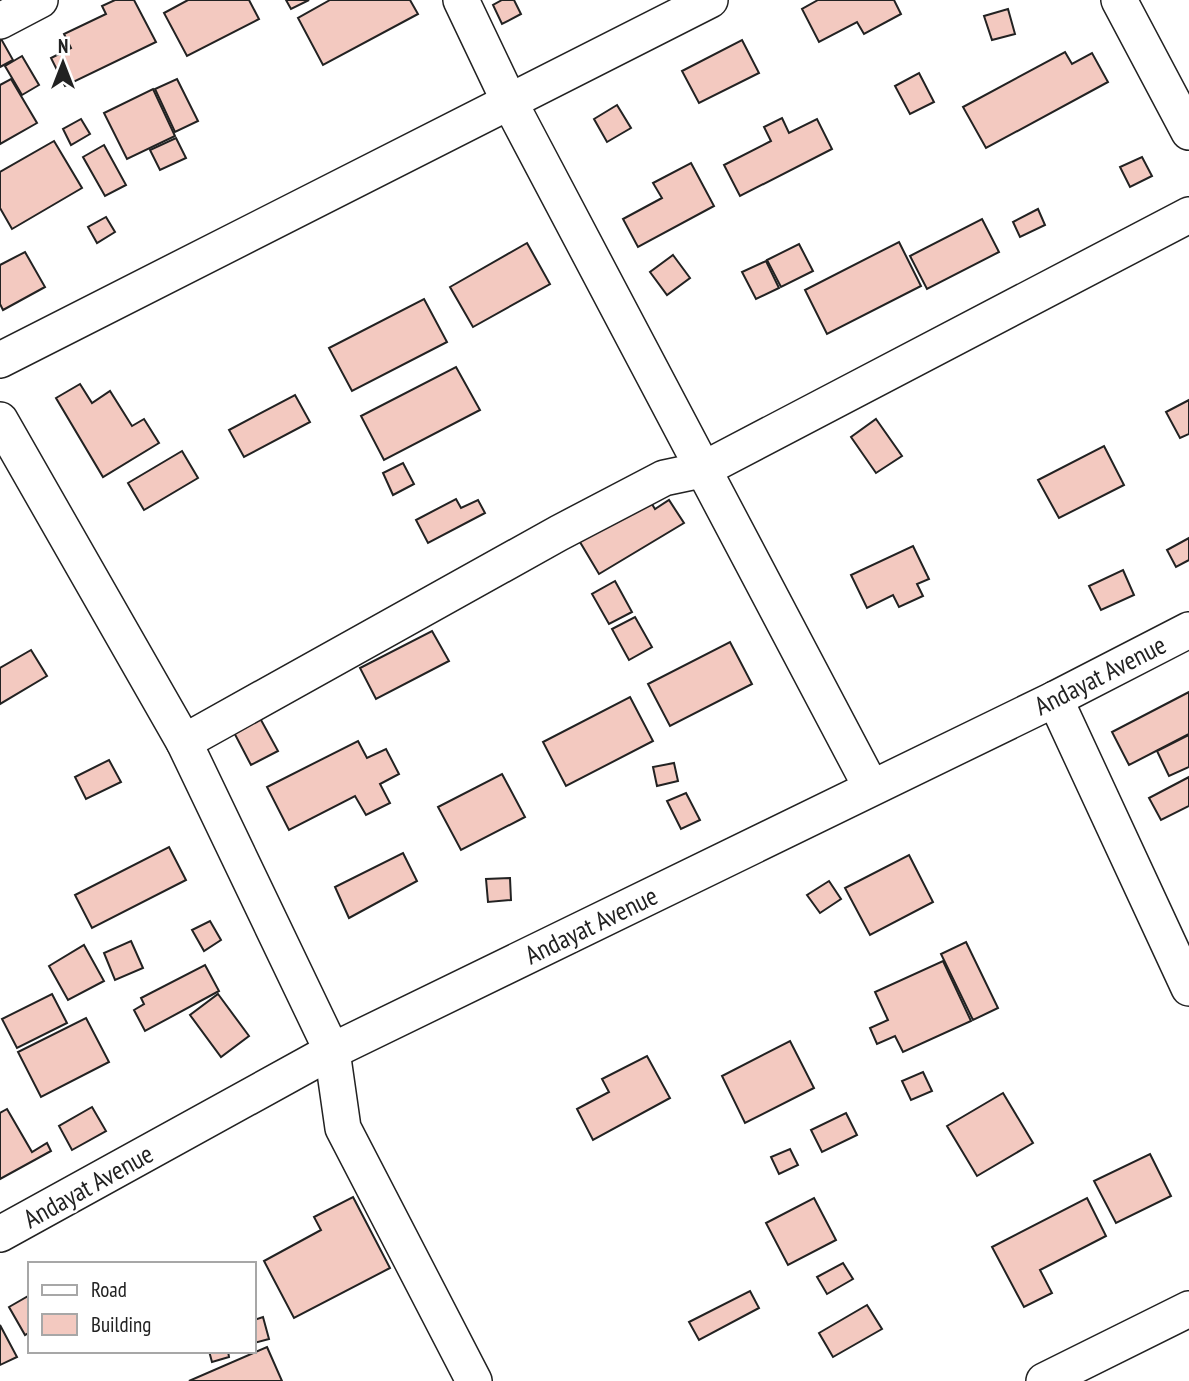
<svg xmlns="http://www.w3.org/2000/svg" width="1189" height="1381" font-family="'PT Sans Narrow',sans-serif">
	<rect width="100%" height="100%" fill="#fff"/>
	<g fill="#f3c9c0" stroke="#222" stroke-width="2">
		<polygon points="115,0 134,0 156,42 65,86 51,58 71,48 64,34 106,14 102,6"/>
		<polygon points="188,0 249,0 259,19 187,56 164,13"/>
		<polygon points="286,0 309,0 291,9"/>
		<polygon points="330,0 410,0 418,14 323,65 298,18"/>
		<polygon points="502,0 514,0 521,14 502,24 493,5"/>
		<polygon points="818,0 894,0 901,14 864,34 857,22 819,42 802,9"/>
		<polygon points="1008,9 1015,34 992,40 984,16"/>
		<polygon points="0,37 13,60 0,67"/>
		<polygon points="742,40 759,73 699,103 682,71"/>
		<polygon points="1065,52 1072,64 1092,53 1108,82 986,148 963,107"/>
		<polygon points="22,56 39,85 22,95 5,66"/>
		<polygon points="919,73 934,102 910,114 895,86"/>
		<polygon points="11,79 37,123 0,144 0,85"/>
		<polygon points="177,79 198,121 175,132 155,89"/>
		<polygon points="153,89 175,136 127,159 104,113"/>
		<polygon points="617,105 631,128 607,142 594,119"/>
		<polygon points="782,118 789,133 817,119 832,149 740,196 724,165 771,141 764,127"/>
		<polygon points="81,119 90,134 71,145 63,129"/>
		<polygon points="176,138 186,158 160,170 150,150"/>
		<polygon points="54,141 82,188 12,229 0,208 0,172"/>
		<polygon points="104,145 126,185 105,196 83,157"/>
		<polygon points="1142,157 1152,176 1130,187 1120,167"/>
		<polygon points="691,163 714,206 638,247 623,219 662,198 653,183"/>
		<polygon points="1038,209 1045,225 1020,237 1013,222"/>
		<polygon points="106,217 115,232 97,243 88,227"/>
		<polygon points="982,219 999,252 927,289 910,256"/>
		<polygon points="899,242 921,286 827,334 805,290"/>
		<polygon points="527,243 550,284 473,327 450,287"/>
		<polygon points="799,244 813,271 781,287 767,260"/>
		<polygon points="25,252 45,287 3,310 0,304 0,265"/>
		<polygon points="673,255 690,278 667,295 650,272"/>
		<polygon points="766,261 779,288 756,299 742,272"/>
		<polygon points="424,299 447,342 352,391 329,348"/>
		<polygon points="456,367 480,410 384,460 361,416"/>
		<polygon points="80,384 92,403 110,391 132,426 144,419 159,443 103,477 56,398"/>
		<polygon points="295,395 310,422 244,457 229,430"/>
		<polygon points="1189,400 1189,434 1180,438 1166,412"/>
		<polygon points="876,419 902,456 876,473 851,437"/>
		<polygon points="1104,446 1124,485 1059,518 1038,480"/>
		<polygon points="182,451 198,478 144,510 128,483"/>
		<polygon points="403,463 414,484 393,495 383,473"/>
		<polygon points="647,496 655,509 669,500 684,523 599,574 577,537"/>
		<polygon points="456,499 461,508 478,500 485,513 428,543 416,520"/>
		<polygon points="1189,538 1189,560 1176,567 1167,550"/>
		<polygon points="913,546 929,579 917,584 923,596 899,607 893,595 867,608 851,575"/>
		<polygon points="1123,570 1134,595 1101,610 1089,586"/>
		<polygon points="615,581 632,612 609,624 592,594"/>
		<polygon points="635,617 652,647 629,660 612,629"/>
		<polygon points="432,631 449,661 376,699 360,668"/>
		<polygon points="730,642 752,684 670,726 648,684"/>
		<polygon points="31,650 47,676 0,704 0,668"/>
		<polygon points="1189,692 1189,734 1129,765 1112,732"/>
		<polygon points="630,697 653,741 566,786 543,742"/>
		<polygon points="255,709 278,751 251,765 229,723"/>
		<polygon points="1189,735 1189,767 1169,776 1157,751"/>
		<polygon points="358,741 367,758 386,749 399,774 380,784 390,803 366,815 355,796 289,830 267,787"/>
		<polygon points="109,760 121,782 86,799 75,777"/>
		<polygon points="674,763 678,781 657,786 653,767"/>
		<polygon points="502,774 525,817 461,850 438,807"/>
		<polygon points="1189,777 1189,806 1161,820 1149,798"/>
		<polygon points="686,793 700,820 681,829 667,801"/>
		<polygon points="169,847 186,880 92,928 75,895"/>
		<polygon points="403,853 417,881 349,918 335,887"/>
		<polygon points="909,855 933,902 870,935 845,888"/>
		<polygon points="510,878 511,900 488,902 486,879"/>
		<polygon points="829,881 841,899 820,913 807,895"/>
		<polygon points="210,921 221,940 204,951 192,930"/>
		<polygon points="131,941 143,968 115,980 104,953"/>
		<polygon points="966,942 998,1008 973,1020 941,954"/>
		<polygon points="84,945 104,981 68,1000 49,966"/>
		<polygon points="943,961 971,1021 903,1052 895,1036 877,1044 870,1028 888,1020 875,992"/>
		<polygon points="205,965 219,991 145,1031 134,1010 144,1004 141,998"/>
		<polygon points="52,994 67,1023 17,1048 2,1019"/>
		<polygon points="218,994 249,1036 221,1057 190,1015"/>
		<polygon points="86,1018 109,1062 41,1097 18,1052"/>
		<polygon points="790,1041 814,1088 745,1123 722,1076"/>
		<polygon points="647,1056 670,1098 593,1140 577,1109 609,1092 602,1079"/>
		<polygon points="923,1072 932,1091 911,1100 902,1081"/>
		<polygon points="1003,1093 1033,1143 977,1176 947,1126"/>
		<polygon points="92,1107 106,1131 72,1150 59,1126"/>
		<polygon points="7,1109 32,1152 47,1143 51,1151 0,1179 0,1113"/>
		<polygon points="846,1113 857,1135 822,1152 811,1130"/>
		<polygon points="790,1149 798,1165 779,1174 771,1157"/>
		<polygon points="1150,1154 1171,1196 1116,1223 1094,1181"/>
		<polygon points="353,1197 390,1268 294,1318 264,1261 321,1230 314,1217"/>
		<polygon points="814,1198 836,1240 788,1265 766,1223"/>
		<polygon points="1087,1198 1106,1236 1040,1270 1052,1293 1024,1307 992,1247"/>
		<polygon points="843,1263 853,1279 827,1294 817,1277"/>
		<polygon points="750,1291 759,1308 699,1340 689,1322"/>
		<polygon points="30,1295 30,1332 25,1335 9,1307"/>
		<polygon points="867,1305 882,1329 833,1357 819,1333"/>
		<polygon points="263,1317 269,1339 254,1343 254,1320"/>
		<polygon points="0,1325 17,1357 0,1365"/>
		<polygon points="267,1347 282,1381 189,1381"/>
		<polygon points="209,1351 228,1351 229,1357 212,1362"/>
	</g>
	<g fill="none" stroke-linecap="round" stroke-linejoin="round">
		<defs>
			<g id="minor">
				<polyline points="461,0 510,103 871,787"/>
				<polyline points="1119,0 1189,132"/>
				<polyline points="0,21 40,0"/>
				<polyline points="0,360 710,0"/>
				<polyline points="0,420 184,742 332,1051 343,1128 474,1381"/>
				<polyline points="1055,699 1189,988"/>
				<polyline points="184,742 559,533 664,478 702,470 1189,215"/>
				<polyline points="0,1234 332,1051 1055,699 1189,630"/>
				<polyline points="1044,1381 1189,1309"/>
			</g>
		</defs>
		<use href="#minor" stroke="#222" stroke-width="38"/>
		<use href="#minor" stroke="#fff" stroke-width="35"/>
	</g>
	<g text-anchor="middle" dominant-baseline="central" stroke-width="5" stroke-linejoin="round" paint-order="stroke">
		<g font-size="26" fill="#222" stroke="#fff">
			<text transform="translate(1100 675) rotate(-27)">Andayat Avenue</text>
			<text transform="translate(591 925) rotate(-26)">Andayat Avenue</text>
			<text transform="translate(88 1186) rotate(-29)">Andayat Avenue</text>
		</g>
	</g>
	<rect x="28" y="1262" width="228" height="91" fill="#ffffff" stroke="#a7a7a7" stroke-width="2"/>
	<rect x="42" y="1285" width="35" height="10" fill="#ffffff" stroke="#a7a7a7" stroke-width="2"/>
	<text x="91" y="1297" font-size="21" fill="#222222">Road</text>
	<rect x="42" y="1314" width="35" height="21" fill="#f3c9c0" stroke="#a7a7a7" stroke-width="2"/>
	<text x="91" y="1332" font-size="21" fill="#222222">Building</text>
	<g transform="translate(63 63)" stroke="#ffffff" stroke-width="5" paint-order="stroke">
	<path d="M0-5L12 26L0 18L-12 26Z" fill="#222222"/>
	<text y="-10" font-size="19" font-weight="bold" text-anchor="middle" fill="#222222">N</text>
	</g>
</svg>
